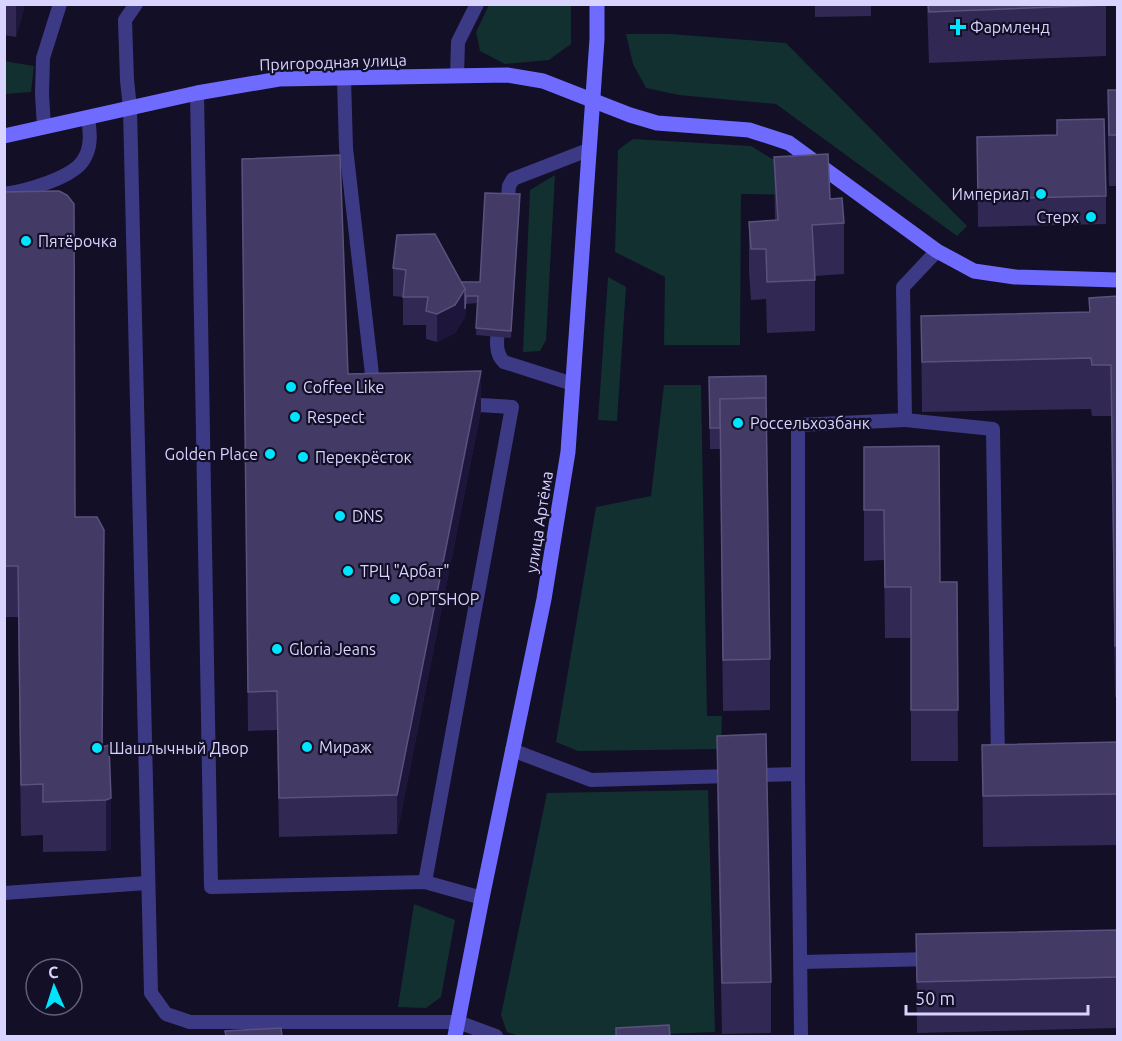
<svg xmlns="http://www.w3.org/2000/svg" width="1122" height="1041" font-family="Ubuntu,sans-serif">
	<rect width="100%" height="100%" fill="#130f26"/>
	<g fill="#12302f">
		<polygon points="489,5 571,5 571,44 549,60 505,64 480,51 476,32"/>
		<polygon points="626,34 670,34 786,43 967,226 957,236 776,104 679,95 646,88 633,64"/>
		<polygon points="4,61 34,66 31,92 5,94"/>
		<polygon points="633,139 751,146 831,195 741,194 740,345 664,345 665,277 615,252 618,150"/>
		<polygon points="555,175 546,340 540,351 523,352 530,190"/>
		<polygon points="608,277 626,287 617,421 598,420"/>
		<polygon points="664,385 701,385 707,716 722,716 721,749 578,751 556,742 596,507 651,496"/>
		<polygon points="708,790 715,1032 620,1036 519,1036 507,1032 501,1015 547,793"/>
		<polygon points="414,904 455,920 441,997 426,1008 398,1007"/>
	</g>
	<g fill="none" stroke-linecap="round" stroke-linejoin="round">
		<g stroke="#3d3a85" stroke-width="14">
			<polyline points="136,4 125,20 127,80 130,108 151,993 166,1014 190,1022 458,1022 496,1036"/>
			<polyline points="457,76 458,42 477,4"/>
			<polyline points="344,79 346,148 373,383 377,388"/>
			<polyline points="197,93 211,887 425,882 482,898"/>
			<polyline points="44,127 42,94 43,58 60,4"/>
			<path d="M4,194C25,191 74,178 84,159C92,146 90,132 88,117"/>
			<polyline points="507,209 509,186 513,179 588,150"/>
			<path d="M499,321C498,334 493,352 504,362L573,384"/>
			<polyline points="905,420 993,429 998,762"/>
			<polyline points="512,750 591,780 798,774"/>
			<polyline points="425,882 512,407 464,404"/>
			<polyline points="4,893 147,883"/>
			<polyline points="801,962 933,959"/>
			<polyline points="801,1036 798,774 798,425 905,420 903,287 937,251"/>
		</g>
		<g stroke="#6f6bff" stroke-width="15">
			<polyline points="4,136 197,93 279,79 507,75 543,81 630,115 657,123 749,130 789,143 937,251 974,271 1015,277 1118,280"/>
			<polyline points="455,1036 482,898 544,599 568,452 597,39 597,4"/>
		</g>
	</g>
	<g fill="#312854">
		<polygon points="4,4 25,4 16,37 4,35"/>
		<polygon points="815,4 871,4 871,16 815,17"/>
		<polygon points="927,4 1106,4 1106,56 929,63"/>
		<polygon points="1108,90 1118,90 1118,186 1109,186 1108,141"/>
		<polygon points="977,137 1106,196 1106,224 978,227"/>
		<polygon points="774,157 830,199 844,223 844,274 815,276 815,331 767,333 766,299 751,300 749,272 749,222 775,220"/>
		<polygon points="242,159 348,374 481,410 397,834 279,837 277,730 248,731"/>
		<polygon points="4,192 75,517 103,746 111,849 106,851 43,852 43,835 21,836 18,617 4,617"/>
		<polygon points="520,201 511,338 476,335 477,303 466,304 465,317 455,333 437,342 426,339 426,325 403,325 403,297 393,296 393,268 397,235 461,282 480,282"/>
		<polygon points="1118,296 1118,697 1115,697 1111,416 1092,416 1091,409 922,412 921,316 1089,312 1089,298"/>
		<polygon points="709,377 770,659 770,710 723,711 720,449 710,449"/>
		<polygon points="864,447 940,582 957,582 958,761 911,761 911,638 885,638 884,560 864,561"/>
		<polygon points="717,736 771,982 771,1033 722,1034 717,787"/>
		<polygon points="1118,742 1118,845 983,847 982,745"/>
		<polygon points="1118,930 1118,1028 917,1033 916,934"/>
	</g>
	<g fill="#1d163a">
		<polygon points="16,4 25,4 16,37"/>
		<polygon points="465,289 466,296 465,317 455,333 437,342 437,314"/>
		<polygon points="481,371 481,410 397,834 397,795"/>
		<polygon points="111,798 111,849 106,851 106,800"/>
	</g>
	<g fill="#433a66" stroke="#5a527e" stroke-width="1.5">
		<polygon points="928,4 1106,4 1106,5 929,12"/>
		<polygon points="1108,90 1118,90 1118,135 1109,135"/>
		<polygon points="1104,119 1106,196 978,199 977,137 1057,135 1057,120"/>
		<polygon points="828,154 830,199 842,198 844,223 812,225 815,280 767,282 766,249 751,249 749,222 778,220 774,157"/>
		<polygon points="340,155 348,374 481,371 397,795 279,798 277,691 248,692 242,159"/>
		<polygon points="59,191 67,195 74,204 75,517 97,517 104,530 102,747 109,745 111,798 106,800 43,802 43,784 21,785 18,566 4,566 4,192"/>
		<polygon points="485,193 520,194 511,331 476,328 478,296 466,296 465,309 465,289 461,282 480,282"/>
		<polygon points="435,234 465,289 455,305 437,314 426,311 428,297 403,297 406,270 393,268 397,235"/>
		<polygon points="1118,296 1118,646 1115,646 1111,365 1092,365 1091,358 922,362 921,316 1090,312 1089,298"/>
		<polygon points="766,376 766,398 720,399 720,428 710,428 709,377"/>
		<polygon points="766,398 770,659 723,660 720,399"/>
		<polygon points="939,446 940,582 957,582 958,710 911,710 911,587 885,587 884,510 864,510 864,447"/>
		<polygon points="766,734 771,982 722,983 717,736"/>
		<polygon points="1118,742 1118,794 983,796 982,745"/>
		<polygon points="1118,930 1118,977 917,982 916,934"/>
		<polygon points="669,1025 670,1036 616,1036 616,1028"/>
		<polygon points="281,1028 282,1036 226,1036 225,1031"/>
	</g>
	<g fill="#00e5ff" stroke="#130f26" stroke-width="2">
		<path d="M955 18h6v6h6v6h-6v6h-6v-6h-6v-6h6z"/>
		<circle cx="1041" cy="194" r="6"/>
		<circle cx="1091" cy="217" r="6"/>
		<circle cx="26" cy="241" r="6"/>
		<circle cx="291" cy="387" r="6"/>
		<circle cx="295" cy="417" r="6"/>
		<circle cx="738" cy="423" r="6"/>
		<circle cx="270" cy="454" r="6"/>
		<circle cx="303" cy="457" r="6"/>
		<circle cx="340" cy="516" r="6"/>
		<circle cx="348" cy="571" r="6"/>
		<circle cx="395" cy="599" r="6"/>
		<circle cx="277" cy="649" r="6"/>
		<circle cx="307" cy="747" r="6"/>
		<circle cx="97" cy="748" r="6"/>
	</g>
	<g text-anchor="middle" dominant-baseline="central" stroke-width="4.5" stroke-linejoin="round" paint-order="stroke">
		<g font-size="16" fill="#d9d4ff" stroke="#130f26" text-anchor="start">
			<text x="970" y="27">Фармленд</text>
			<text x="1029" y="194" text-anchor="end">Империал</text>
			<text x="1079" y="217" text-anchor="end">Стерх</text>
			<text x="38" y="241">Пятёрочка</text>
			<text x="303" y="387">Coffee Like</text>
			<text x="307" y="417">Respect</text>
			<text x="750" y="423">Россельхозбанк</text>
			<text x="258" y="454" text-anchor="end">Golden Place</text>
			<text x="315" y="457">Перекрёсток</text>
			<text x="352" y="516">DNS</text>
			<text x="360" y="571">ТРЦ "Арбат"</text>
			<text x="407" y="599">OPTSHOP</text>
			<text x="289" y="649">Gloria Jeans</text>
			<text x="319" y="747">Мираж</text>
			<text x="109" y="748">Шашлычный Двор</text>
		</g>
		<g font-size="16" fill="#d9d4ff" stroke="#130f26">
			<text transform="translate(333 62) rotate(-2)">Пригородная улица</text>
			<text transform="translate(539 522) rotate(-81)">улица Артёма</text>
		</g>
	</g>
	<rect width="1122" height="1041" fill="none" stroke="#d9d4ff" stroke-width="12"/>
	<g transform="translate(54 987) rotate(357)"><circle r="28" fill="#130f26" stroke="#625e7d" stroke-width="1.5"/>
	<path d="M0-4.5L10 22L0 15L-10 22Z" fill="#00e5ff"/>
	<text y="-9" font-size="16" font-weight="bold" text-anchor="middle" fill="#d9d4ff">С</text>
	</g>
	<path d="M906 1005v9h182v-9" fill="none" stroke="#d9d4ff" stroke-width="3"/>
	<text x="915" y="1005" font-size="18" fill="#d9d4ff" stroke="#130f26" stroke-width="4.5" paint-order="stroke">50 m</text>
</svg>
